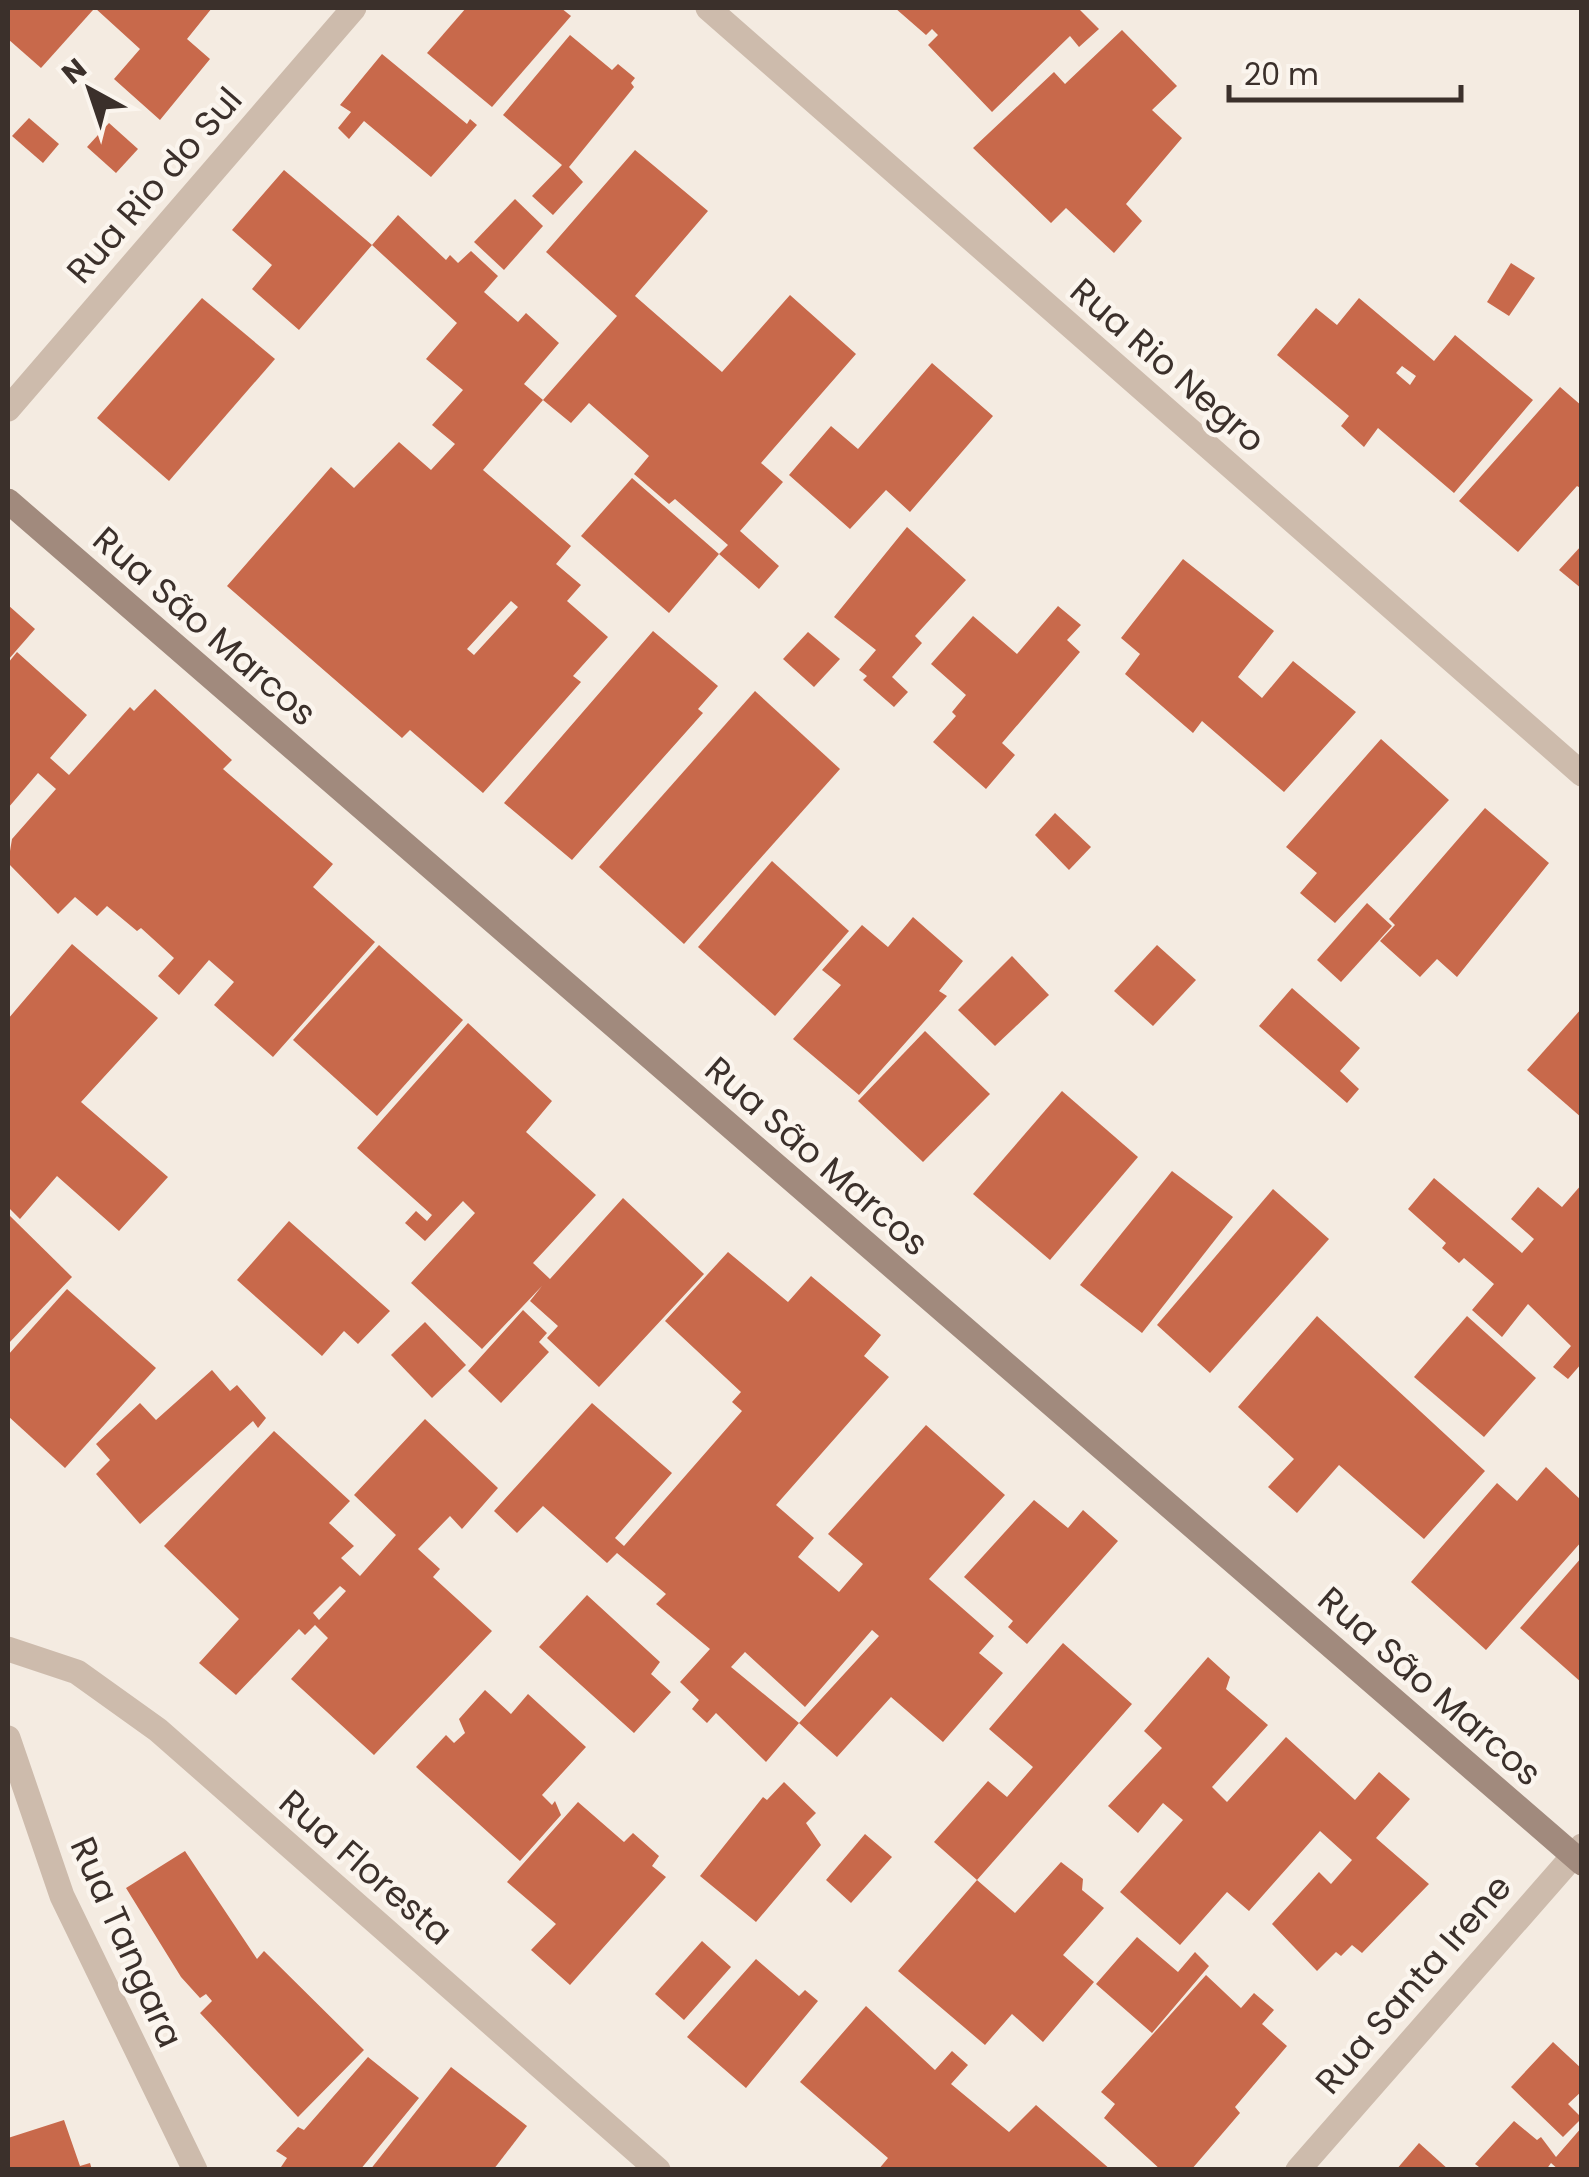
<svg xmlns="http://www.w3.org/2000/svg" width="1589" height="2177" font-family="Poppins,sans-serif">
	<rect width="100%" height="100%" fill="#f4ebe1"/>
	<g fill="#c8694b" fill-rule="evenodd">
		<polygon points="8,8 90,8 93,10 41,68 8,39"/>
		<polygon points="95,8 212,8 187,39 210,59 160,120 114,79 140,49"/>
		<polygon points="466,8 561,8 571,16 492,107 427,53"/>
		<polygon points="895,8 1078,8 1099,29 1079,47 1070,36 992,112 928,45 938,35 932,29 926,35"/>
		<polygon points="1122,30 1177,86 1152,110 1182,138 1126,204 1142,221 1114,253 1066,208 1051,223 973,148 1054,72 1065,84"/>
		<polygon points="570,35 612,70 618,64 635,78 631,83 634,87 569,167 583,182 553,215 532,196 562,165 503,115"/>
		<polygon points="382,54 467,124 470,119 477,125 431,177 364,121 349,139 338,128 351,112 340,105"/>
		<polygon points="29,118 59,144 43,163 12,136"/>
		<polygon points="109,123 138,149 116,173 87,147"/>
		<polygon points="635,150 708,211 635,296 722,372 790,295 856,354 761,463 783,482 740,531 779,566 759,589 719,554 728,545 675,499 669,504 634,474 649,456 589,403 571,423 543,400 617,316 546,252"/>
		<polygon points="284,170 372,245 299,330 252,289 272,265 232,230"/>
		<polygon points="515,199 543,226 504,270 474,242"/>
		<path d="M398,215L446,260L450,255L458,263L471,251L498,276L484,292L518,322L526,313L559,343L524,384L543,400L483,470L571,546L556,564L581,585L567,601L608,637L573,676L581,682L483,793L410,730L402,738L227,586L331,467L354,488L399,442L431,470L455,444L432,425L463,390L426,359L457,323L372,245ZM511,601L518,607L474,655L467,649Z"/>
		<polygon points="1511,263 1535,278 1509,316 1487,302"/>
		<polygon points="202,298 275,359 169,481 97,418"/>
		<path d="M1359,298L1434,361L1455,335L1533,400L1454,493L1378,428L1364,447L1341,426L1349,416L1277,355L1316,308L1337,325ZM1402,366L1416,376L1410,385L1396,373Z"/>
		<polygon points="932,363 993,416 910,512 886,490 850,529 789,475 831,426 858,449"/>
		<polygon points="1560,387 1582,406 1582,489 1577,486 1518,552 1459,501"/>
		<polygon points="632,478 719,554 669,613 581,536"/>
		<polygon points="907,527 966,580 915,636 922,643 892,677 908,692 894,707 863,680 867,676 859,670 876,650 834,617"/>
		<polygon points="1582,545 1582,589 1559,570"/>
		<polygon points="1183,559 1274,631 1238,677 1262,698 1293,661 1356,712 1284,792 1202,721 1193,733 1125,674 1140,654 1121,638"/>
		<polygon points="8,605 35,629 8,660"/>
		<polygon points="1058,606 1081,625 1067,640 1080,652 1002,743 1015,755 986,789 933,742 956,716 952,712 966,695 931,664 973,616 1017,654"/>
		<polygon points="653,631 718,686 698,709 703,713 572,860 504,803"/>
		<polygon points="808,632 840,659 814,687 783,659"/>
		<polygon points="17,652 87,715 50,758 69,775 130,707 134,711 155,689 232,760 223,769 333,864 313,887 375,942 273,1057 214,1005 234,982 209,960 179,995 158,976 174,958 141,928 137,931 107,906 97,916 75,897 58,914 8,863 12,839 56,789 38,773 8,808 8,663"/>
		<polygon points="755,691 840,769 684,944 599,867"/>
		<polygon points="1381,739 1449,800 1335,923 1300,893 1317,873 1286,847"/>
		<polygon points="1485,808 1549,863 1457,977 1437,959 1420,977 1380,941 1395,925 1389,919"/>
		<polygon points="1055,813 1091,847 1069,870 1035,835"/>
		<polygon points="772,861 849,931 775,1016 698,947"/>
		<polygon points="1367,903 1392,926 1341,982 1317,960"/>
		<polygon points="913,917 963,961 939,991 947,996 859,1095 793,1039 841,985 822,970 862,925 888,947"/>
		<polygon points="72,944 158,1018 81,1102 168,1177 119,1231 57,1176 20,1219 8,1207 8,1019"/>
		<polygon points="379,945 463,1020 377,1116 293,1040"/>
		<polygon points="1157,945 1196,980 1153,1026 1114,991"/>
		<polygon points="1012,956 1049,995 995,1046 958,1010"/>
		<polygon points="1292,988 1360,1048 1340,1071 1359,1089 1347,1103 1259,1026"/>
		<polygon points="1582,1008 1582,1118 1527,1070"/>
		<polygon points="468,1023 552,1101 526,1132 596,1195 533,1263 550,1279 623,1198 704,1274 599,1387 547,1338 558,1326 530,1301 542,1286 482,1349 411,1283 475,1213 463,1201 425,1241 405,1223 416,1211 427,1221 432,1215 357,1148"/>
		<polygon points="925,1031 990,1094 923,1162 858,1101"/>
		<polygon points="1062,1091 1138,1157 1050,1260 973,1194"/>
		<polygon points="1172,1171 1233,1217 1142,1333 1080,1285"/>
		<polygon points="1434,1178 1522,1253 1534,1239 1511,1219 1538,1187 1562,1207 1582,1184 1582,1363 1568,1379 1553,1367 1571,1346 1528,1304 1502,1337 1472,1310 1494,1284 1464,1258 1459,1263 1442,1248 1446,1243 1408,1209"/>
		<polygon points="1273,1189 1329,1239 1210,1373 1157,1325"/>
		<polygon points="8,1214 72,1277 8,1344"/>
		<polygon points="289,1221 390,1311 358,1344 344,1331 322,1356 237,1280"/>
		<polygon points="728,1252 788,1302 811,1276 881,1335 864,1356 889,1377 776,1505 814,1538 798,1557 839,1592 863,1564 828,1534 926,1425 1005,1495 929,1579 994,1636 979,1653 1003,1673 943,1742 891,1697 837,1757 799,1723 879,1636 872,1630 805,1707 745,1652 731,1667 799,1723 766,1762 716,1713 707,1723 692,1709 699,1700 680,1682 710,1649 656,1604 666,1594 617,1553 607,1563 543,1506 517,1533 494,1511 592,1403 672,1473 615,1538 624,1546 742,1411 732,1402 741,1392 665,1321"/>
		<polygon points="67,1289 156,1368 65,1468 8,1416 8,1355"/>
		<polygon points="523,1310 547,1333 539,1342 549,1352 501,1403 468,1371"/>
		<polygon points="1317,1316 1485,1471 1424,1539 1339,1465 1297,1513 1268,1487 1294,1459 1238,1407"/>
		<polygon points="1467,1316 1536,1378 1484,1437 1414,1377"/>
		<polygon points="425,1322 466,1365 432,1398 391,1355"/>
		<polygon points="212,1370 230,1391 237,1385 266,1418 258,1428 253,1421 140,1524 96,1474 110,1460 96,1444 140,1403 156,1420"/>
		<path d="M425,1419L498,1488L462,1529L450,1516L418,1549L440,1569L433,1577L492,1631L374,1755L291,1679L328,1638L315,1625L305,1635L299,1629L236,1695L199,1663L239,1619L164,1546L274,1431L350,1501L329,1523L354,1546L341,1558L360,1576L396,1535L354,1495ZM340,1586L346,1591L319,1620L313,1613Z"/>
		<polygon points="1546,1467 1582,1501 1582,1541 1486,1650 1411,1582 1497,1483 1517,1501"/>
		<polygon points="1034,1500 1068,1528 1083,1510 1118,1541 1027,1644 1008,1627 1013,1621 964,1577"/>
		<polygon points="1582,1557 1582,1683 1520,1628"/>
		<polygon points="587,1595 660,1662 651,1674 671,1692 634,1733 539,1647"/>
		<polygon points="1063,1643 1132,1704 977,1880 934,1842 988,1781 1007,1797 1033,1767 989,1729"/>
		<polygon points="1208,1657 1230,1677 1226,1689 1268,1725 1212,1787 1227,1802 1286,1737 1355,1800 1379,1772 1410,1799 1376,1838 1429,1884 1362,1953 1352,1945 1341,1956 1336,1952 1317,1971 1272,1924 1319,1872 1331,1884 1352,1860 1320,1831 1249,1911 1227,1892 1180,1945 1120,1892 1183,1820 1163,1803 1138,1833 1108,1806 1162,1748 1144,1731"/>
		<polygon points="485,1690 511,1714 528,1694 586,1747 542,1795 552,1805 555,1801 561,1815 520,1861 416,1767 446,1735 454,1743 465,1733 459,1719"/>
		<polygon points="784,1782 816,1813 806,1823 821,1845 756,1922 700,1876 763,1797 767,1800"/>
		<polygon points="578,1802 624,1842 633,1833 659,1856 652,1866 666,1877 570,1985 531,1950 556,1924 507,1882"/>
		<polygon points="865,1834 892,1857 851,1903 826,1880"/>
		<polygon points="185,1851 257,1959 264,1951 364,2050 298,2117 200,2013 212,2001 206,1994 200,1998 181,1977 126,1888"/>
		<polygon points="1061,1862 1083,1879 1082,1890 1104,1908 1063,1955 1094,1982 1043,2042 1012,2014 985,2045 898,1971 977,1880 1015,1913"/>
		<polygon points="1137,1937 1178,1972 1195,1952 1209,1966 1152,2033 1096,1984"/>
		<polygon points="702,1941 731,1967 684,2020 655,1994"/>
		<polygon points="756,1959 799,1996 805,1990 818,2001 746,2088 687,2037"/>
		<polygon points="1206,1975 1241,2008 1254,1993 1274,2010 1262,2024 1287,2046 1235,2107 1240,2113 1191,2170 1161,2170 1104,2118 1115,2104 1101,2092"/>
		<polygon points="866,2006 935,2070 952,2051 968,2065 951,2084 1009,2132 1036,2105 1111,2170 878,2170 888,2158 800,2082"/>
		<polygon points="1553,2042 1582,2069 1582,2091 1568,2104 1582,2118 1563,2137 1511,2087"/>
		<polygon points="368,2057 419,2098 360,2170 279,2170 287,2158 276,2151 298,2127 304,2130"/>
		<polygon points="451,2067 527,2126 497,2165 493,2170 370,2170"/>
		<polygon points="64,2120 80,2166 90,2163 92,2170 8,2170 8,2138"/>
		<polygon points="1514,2121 1537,2140 1541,2137 1556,2157 1582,2127 1582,2170 1559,2170 1551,2163 1546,2170 1483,2170 1475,2164"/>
		<polygon points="1419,2143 1449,2170 1396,2170"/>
	</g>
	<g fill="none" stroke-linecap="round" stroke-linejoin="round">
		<g stroke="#cdbbac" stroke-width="25">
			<polyline points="708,8 1582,774"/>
			<polyline points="8,409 354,8"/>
			<polyline points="8,1649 77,1672 158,1730 658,2170"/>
			<polyline points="8,1738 62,1896 195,2170"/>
			<polyline points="1298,2170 1582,1846"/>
		</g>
		<polyline stroke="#a18a7d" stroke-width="25" points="8,501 1582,1863"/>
	</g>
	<g text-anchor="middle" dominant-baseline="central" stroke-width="9" stroke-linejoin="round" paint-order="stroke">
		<g font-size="35" fill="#3b302b" stroke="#fbf5ee">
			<text transform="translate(154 185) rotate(-49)">Rua Rio do Sul</text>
			<text transform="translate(1168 365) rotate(41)">Rua Rio Negro</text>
			<text transform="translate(205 626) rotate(41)">Rua São Marcos</text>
			<text transform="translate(817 1156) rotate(41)">Rua São Marcos</text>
			<text transform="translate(1430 1686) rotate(41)">Rua São Marcos</text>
			<text transform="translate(366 1867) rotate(41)">Rua Floresta</text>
			<text transform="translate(127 1942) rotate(66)">Rua Tangara</text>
			<text transform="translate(1413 1984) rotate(-49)">Rua Santa Irene</text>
		</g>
	</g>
	<rect width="1589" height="2177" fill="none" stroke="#3b302b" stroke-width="20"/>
	<g transform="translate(90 90) rotate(320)" stroke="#fbf5ee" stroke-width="8" paint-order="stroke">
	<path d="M0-8L18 38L0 25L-18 38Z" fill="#3b302b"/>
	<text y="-15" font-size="28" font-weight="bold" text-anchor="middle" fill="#3b302b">N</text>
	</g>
	<path d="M1229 85v15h232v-15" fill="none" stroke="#3b302b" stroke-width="5"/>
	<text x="1244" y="85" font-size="30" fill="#3b302b" stroke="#fbf5ee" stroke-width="8" paint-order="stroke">20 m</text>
</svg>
